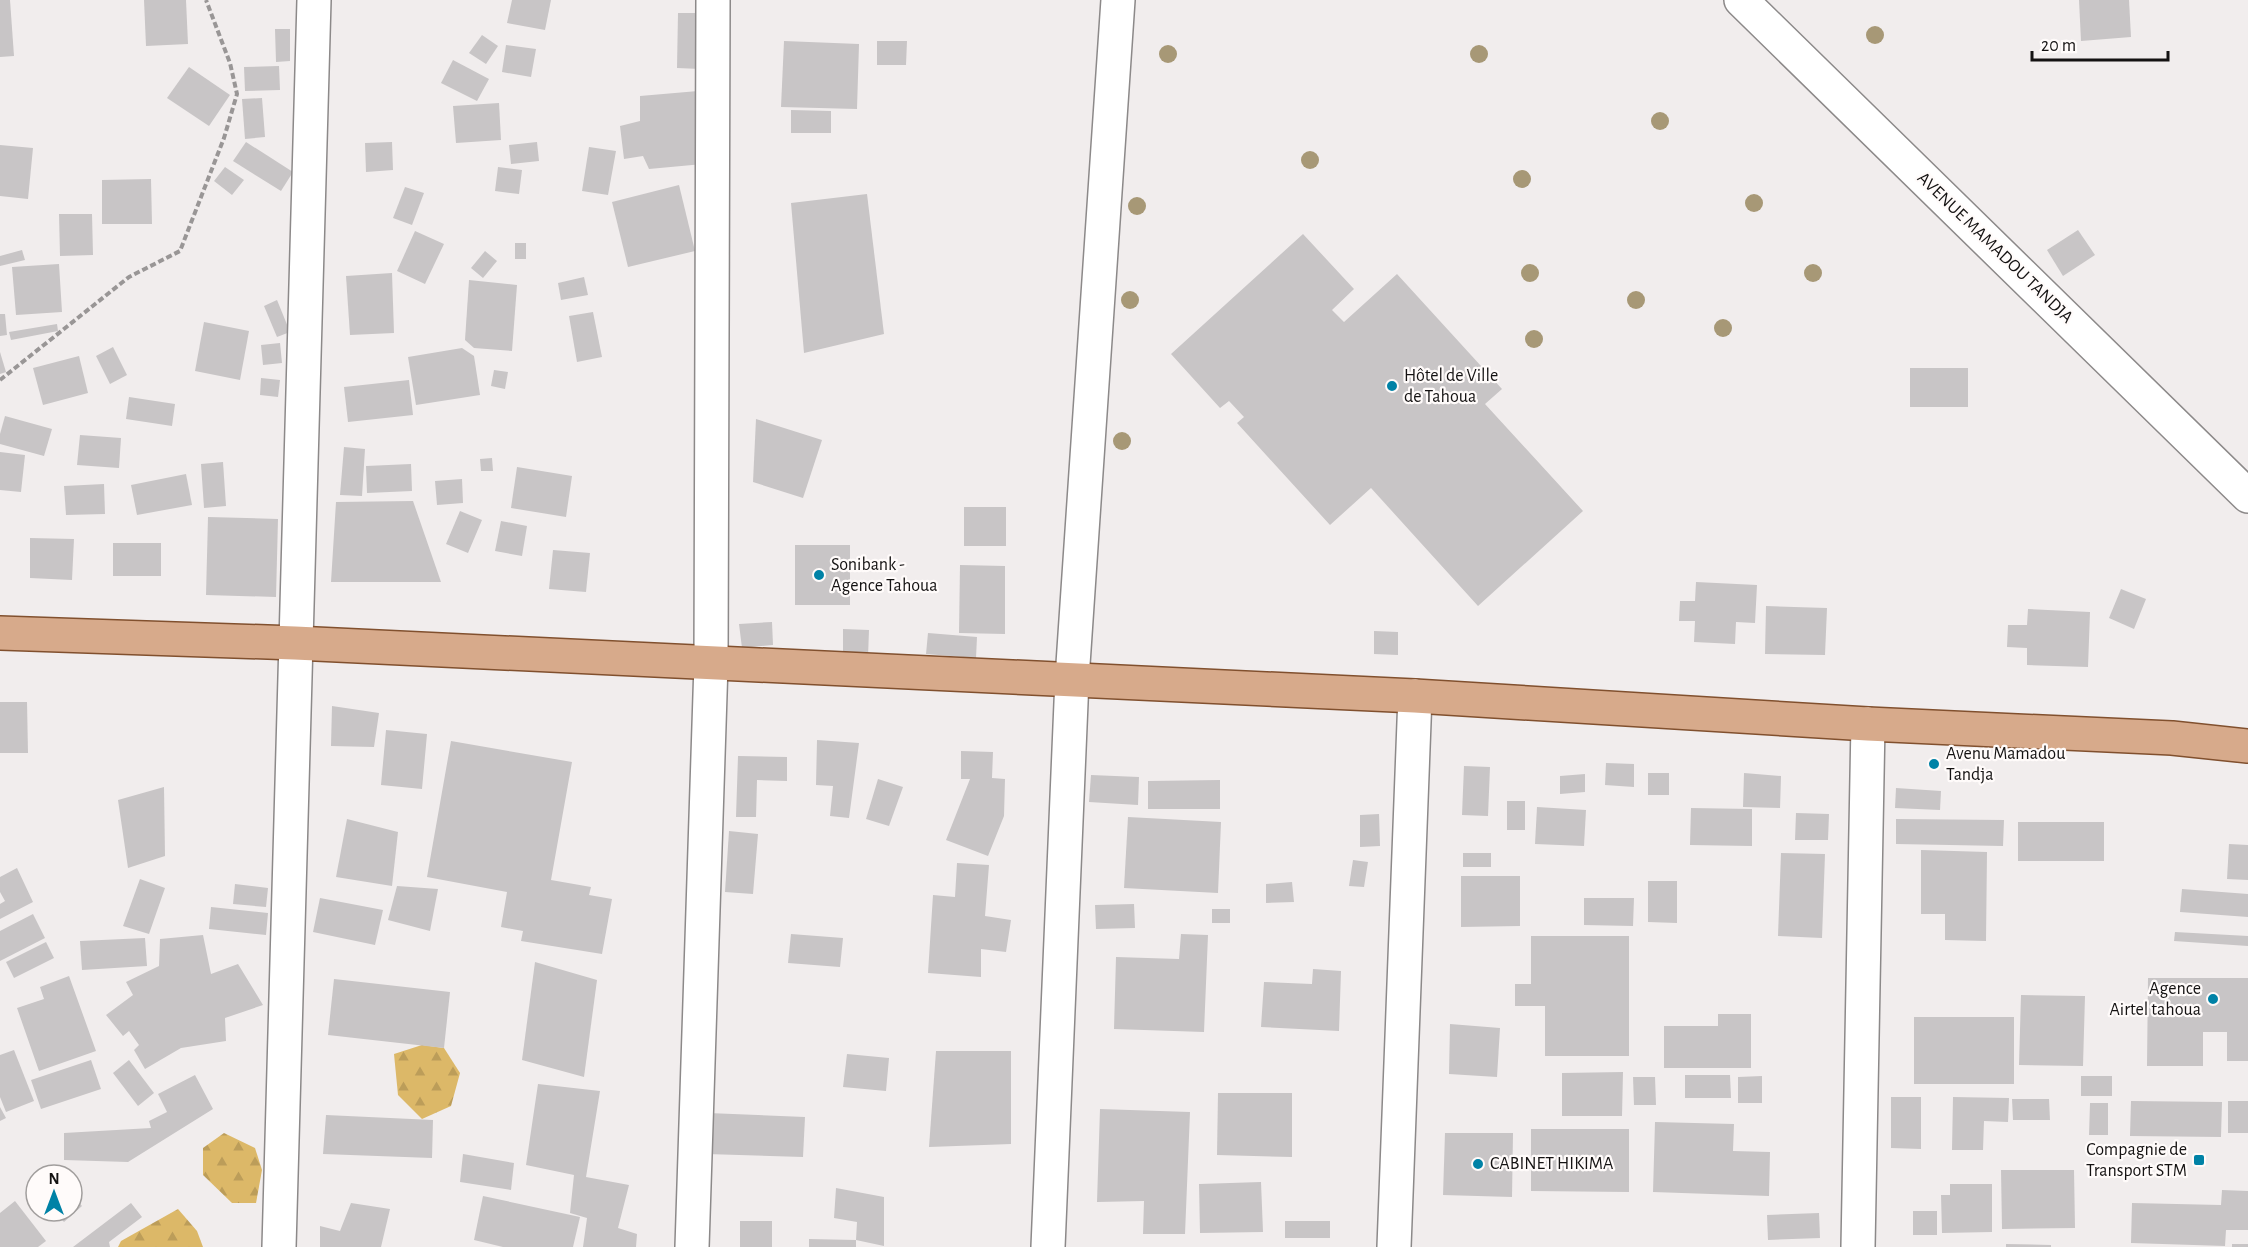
<svg xmlns="http://www.w3.org/2000/svg" width="2248" height="1247" font-family="'Alegreya Sans',sans-serif">
	<defs>
		<pattern id="forest-firs" width="22" height="20" patternUnits="userSpaceOnUse" patternTransform="scale(1.5)"><rect width="22" height="20" fill="#dcb868"/><path d="M5 1l3.5 6h-7zM16 11l3.5 6h-7z" fill="#bc9d59"/></pattern>
	</defs>
	<rect width="100%" height="100%" fill="#f1eded"/>
	<g fill="url(#forest-firs)">
		<polygon points="422,1045 444,1048 460,1073 451,1106 422,1119 398,1095 394,1054"/>
		<polygon points="224,1133 255,1148 262,1170 256,1203 232,1203 203,1175 203,1148"/>
		<polygon points="178,1209 197,1231 203,1247 118,1247 121,1241"/>
	</g>
	<g fill="#c8c5c6">
		<polygon points="0,0 10,0 14,56 0,57"/>
		<polygon points="144,0 186,0 188,44 146,46"/>
		<polygon points="512,0 551,0 545,30 507,23"/>
		<polygon points="2079,0 2129,0 2131,37 2081,41"/>
		<polygon points="678,13 701,13 700,69 677,68"/>
		<polygon points="275,29 290,29 290,61 276,62"/>
		<polygon points="482,35 498,46 486,64 469,53"/>
		<polygon points="784,41 859,44 857,109 781,107"/>
		<polygon points="877,41 907,41 906,65 877,65"/>
		<polygon points="506,45 536,49 531,77 502,72"/>
		<polygon points="453,60 489,79 477,101 441,83"/>
		<polygon points="279,66 280,90 245,91 244,67"/>
		<polygon points="189,67 230,95 209,126 167,98"/>
		<polygon points="698,91 703,164 649,169 643,156 624,159 620,126 640,121 640,96"/>
		<polygon points="262,98 265,137 245,139 242,99"/>
		<polygon points="499,103 501,140 456,143 453,106"/>
		<polygon points="791,110 831,111 831,133 791,133"/>
		<polygon points="246,142 293,172 281,191 233,161"/>
		<polygon points="392,142 393,170 366,172 365,143"/>
		<polygon points="537,142 539,161 511,164 509,145"/>
		<polygon points="0,145 33,148 28,199 0,196"/>
		<polygon points="589,147 616,151 608,195 582,191"/>
		<polygon points="225,167 244,180 232,195 214,181"/>
		<polygon points="498,167 522,170 519,194 495,191"/>
		<polygon points="151,179 152,224 102,224 102,180"/>
		<polygon points="679,185 695,251 628,267 612,202"/>
		<polygon points="405,187 424,193 412,225 393,218"/>
		<polygon points="867,194 884,334 804,353 791,203"/>
		<polygon points="59,214 92,214 93,255 60,256"/>
		<polygon points="2078,230 2095,255 2063,276 2047,250"/>
		<polygon points="415,231 444,244 425,284 397,271"/>
		<polygon points="1303,234 1354,289 1332,310 1344,322 1397,274 1502,389 1485,404 1583,511 1478,606 1371,488 1330,525 1237,423 1244,417 1229,401 1220,408 1171,354"/>
		<rect x="515" y="243" width="11" height="16"/>
		<polygon points="22,250 25,260 0,266 0,256"/>
		<polygon points="485,251 497,261 483,278 471,268"/>
		<polygon points="59,264 62,312 16,315 12,267"/>
		<polygon points="392,273 394,333 350,335 346,276"/>
		<polygon points="584,277 588,295 561,300 558,283"/>
		<polygon points="469,280 517,285 512,351 474,348 465,340"/>
		<polygon points="277,300 290,332 277,337 264,306"/>
		<polygon points="593,312 602,357 577,362 569,316"/>
		<polygon points="0,314 5,314 7,335 0,336"/>
		<polygon points="204,322 249,331 240,380 195,371"/>
		<polygon points="57,324 58,331 11,340 9,332"/>
		<polygon points="280,343 282,363 263,365 261,345"/>
		<polygon points="113,347 127,375 110,384 96,356"/>
		<polygon points="462,348 474,356 480,395 416,405 408,357"/>
		<polygon points="0,352 6,372 0,374"/>
		<polygon points="79,356 88,393 43,405 33,368"/>
		<rect x="1910" y="368" width="58" height="39"/>
		<polygon points="494,370 508,372 505,389 491,386"/>
		<polygon points="261,378 280,380 278,397 260,395"/>
		<polygon points="409,380 413,415 348,422 344,387"/>
		<polygon points="129,397 175,404 172,426 126,419"/>
		<polygon points="5,416 52,429 44,456 0,444 0,434"/>
		<polygon points="756,419 822,440 803,498 753,482"/>
		<polygon points="80,435 121,438 119,468 77,465"/>
		<polygon points="344,447 365,449 362,496 340,495"/>
		<polygon points="0,452 25,455 21,492 0,490"/>
		<polygon points="492,458 493,471 481,471 480,459"/>
		<polygon points="223,462 226,506 204,508 201,464"/>
		<polygon points="411,464 412,491 367,493 366,466"/>
		<polygon points="517,467 572,476 566,517 511,508"/>
		<polygon points="186,474 192,505 137,515 131,485"/>
		<polygon points="462,479 463,503 437,505 435,481"/>
		<polygon points="104,484 105,514 66,515 64,486"/>
		<polygon points="413,501 441,582 331,582 336,502"/>
		<rect x="964" y="507" width="42" height="39"/>
		<polygon points="460,511 482,520 468,553 446,544"/>
		<polygon points="208,517 278,519 276,597 206,595"/>
		<polygon points="501,521 527,526 522,556 495,551"/>
		<polygon points="30,538 74,539 72,580 30,578"/>
		<rect x="113" y="543" width="48" height="33"/>
		<rect x="795" y="545" width="55" height="60"/>
		<polygon points="553,550 590,553 586,592 549,589"/>
		<polygon points="960,565 1005,566 1005,634 959,633"/>
		<polygon points="1696,582 1757,585 1755,623 1736,622 1735,644 1694,642 1695,621 1679,621 1680,601 1695,601"/>
		<polygon points="2121,589 2146,599 2134,629 2109,618"/>
		<polygon points="1766,606 1827,608 1825,655 1765,654"/>
		<polygon points="2028,609 2090,612 2088,667 2027,665 2027,648 2007,647 2008,625 2027,625"/>
		<polygon points="772,622 773,645 742,648 739,624"/>
		<polygon points="843,629 869,630 868,657 843,656"/>
		<polygon points="1374,631 1398,632 1398,655 1374,654"/>
		<polygon points="928,633 977,637 976,658 926,654"/>
		<polygon points="0,702 27,702 28,753 0,753"/>
		<polygon points="332,706 379,713 374,747 331,746"/>
		<polygon points="386,730 427,734 422,789 381,785"/>
		<polygon points="817,740 859,743 849,818 830,816 833,786 816,785"/>
		<polygon points="451,741 572,762 551,880 591,887 589,895 612,899 602,954 521,941 523,931 501,927 507,892 427,877"/>
		<polygon points="961,751 993,752 992,778 1005,779 1004,816 988,856 946,840 970,779 961,779"/>
		<polygon points="738,756 787,757 787,781 757,780 756,817 736,817"/>
		<polygon points="1606,763 1634,764 1634,787 1605,785"/>
		<polygon points="1464,766 1490,767 1488,816 1462,815"/>
		<rect x="1648" y="773" width="21" height="22"/>
		<polygon points="1744,773 1781,776 1780,808 1743,807"/>
		<polygon points="1585,774 1585,792 1560,794 1560,776"/>
		<polygon points="1091,775 1139,777 1138,805 1089,802"/>
		<polygon points="878,779 903,787 889,826 866,819"/>
		<polygon points="1220,780 1220,809 1148,809 1148,781"/>
		<polygon points="164,787 165,856 128,868 118,800"/>
		<polygon points="1896,788 1941,791 1940,810 1895,808"/>
		<rect x="1507" y="801" width="18" height="29"/>
		<polygon points="1537,807 1586,810 1584,846 1535,844"/>
		<polygon points="1691,808 1752,809 1752,846 1690,845"/>
		<polygon points="1796,813 1829,814 1828,840 1795,840"/>
		<polygon points="1379,814 1380,846 1360,847 1360,815"/>
		<polygon points="1128,817 1221,822 1218,893 1124,888"/>
		<polygon points="347,819 398,832 392,886 336,877"/>
		<polygon points="1896,819 2004,820 2003,846 1896,844"/>
		<rect x="2018" y="822" width="86" height="39"/>
		<polygon points="729,831 758,834 753,894 725,892"/>
		<polygon points="2229,844 2248,845 2248,880 2227,879"/>
		<polygon points="1921,850 1987,852 1986,941 1945,940 1945,914 1921,914"/>
		<rect x="1463" y="853" width="28" height="14"/>
		<polygon points="1781,853 1825,854 1822,938 1778,936"/>
		<polygon points="1353,860 1368,862 1364,887 1349,886"/>
		<polygon points="957,863 989,865 985,916 1011,920 1006,952 981,949 981,977 928,973 933,895 955,897"/>
		<polygon points="17,868 33,902 0,919 0,904 5,901 0,892 0,877"/>
		<polygon points="1461,876 1520,876 1520,926 1461,927"/>
		<polygon points="140,879 165,888 149,934 123,926"/>
		<polygon points="1648,881 1677,881 1677,923 1648,922"/>
		<polygon points="1292,882 1294,902 1266,903 1266,884"/>
		<polygon points="235,884 268,888 266,907 233,904"/>
		<polygon points="397,886 438,889 430,931 388,920"/>
		<polygon points="2182,889 2248,894 2248,917 2180,912"/>
		<polygon points="320,898 383,910 375,945 313,932"/>
		<polygon points="1584,898 1634,898 1633,926 1584,925"/>
		<polygon points="1134,904 1135,928 1096,929 1095,905"/>
		<polygon points="211,907 268,913 266,935 209,929"/>
		<rect x="1212" y="909" width="18" height="14"/>
		<polygon points="33,914 45,938 0,961 0,931"/>
		<polygon points="2175,932 2248,936 2248,946 2174,941"/>
		<polygon points="791,934 843,938 840,967 788,963"/>
		<polygon points="1181,934 1208,935 1204,1032 1114,1029 1116,957 1179,959"/>
		<polygon points="203,935 211,974 238,964 263,1005 225,1018 226,1041 181,1048 145,1069 134,1050 139,1045 129,1031 123,1036 106,1015 133,995 126,982 159,966 160,939"/>
		<polygon points="1531,936 1629,936 1629,1056 1545,1056 1545,1006 1515,1006 1515,984 1531,984"/>
		<polygon points="145,938 147,966 82,970 80,941"/>
		<polygon points="46,942 54,958 14,978 6,962"/>
		<polygon points="535,962 597,980 584,1077 522,1060"/>
		<polygon points="1313,969 1341,971 1339,1031 1261,1027 1264,982 1312,984"/>
		<polygon points="69,976 96,1051 39,1071 17,1008 44,999 40,987"/>
		<polygon points="2148,978 2248,978 2248,1061 2227,1061 2227,1032 2203,1032 2203,1066 2147,1066"/>
		<polygon points="334,979 450,992 444,1048 328,1035"/>
		<polygon points="2021,995 2085,996 2083,1066 2019,1065"/>
		<polygon points="1718,1014 1751,1014 1751,1068 1664,1068 1664,1026 1718,1026"/>
		<rect x="1914" y="1017" width="100" height="67"/>
		<polygon points="1450,1024 1500,1028 1497,1077 1449,1074"/>
		<polygon points="14,1050 34,1101 6,1112 0,1097 0,1055"/>
		<polygon points="936,1051 1011,1051 1011,1144 929,1147"/>
		<polygon points="847,1054 889,1058 886,1091 843,1087"/>
		<polygon points="91,1060 101,1089 41,1109 31,1080"/>
		<polygon points="129,1060 154,1093 138,1106 113,1073"/>
		<polygon points="1623,1072 1622,1116 1562,1116 1562,1073"/>
		<polygon points="195,1075 213,1109 128,1162 64,1160 64,1133 151,1128 149,1121 167,1112 158,1094"/>
		<polygon points="1685,1075 1730,1075 1731,1098 1685,1098"/>
		<polygon points="1762,1076 1762,1103 1738,1103 1738,1077"/>
		<rect x="2081" y="1076" width="31" height="20"/>
		<polygon points="1633,1077 1655,1077 1656,1105 1634,1105"/>
		<polygon points="538,1084 600,1091 586,1177 629,1185 618,1228 637,1234 636,1247 583,1247 587,1218 570,1213 574,1175 526,1165"/>
		<polygon points="1218,1093 1292,1093 1292,1157 1217,1155"/>
		<polygon points="1891,1097 1921,1097 1921,1149 1891,1148"/>
		<polygon points="1953,1097 2009,1098 2008,1122 1984,1121 1983,1150 1952,1150"/>
		<polygon points="2012,1099 2049,1099 2050,1120 2013,1120"/>
		<polygon points="2131,1101 2222,1102 2221,1137 2130,1136"/>
		<rect x="2228" y="1101" width="20" height="32"/>
		<polygon points="2090,1103 2108,1103 2108,1135 2089,1135"/>
		<polygon points="0,1107 6,1118 0,1121"/>
		<polygon points="1100,1109 1190,1112 1185,1234 1143,1234 1144,1201 1097,1202"/>
		<polygon points="708,1113 805,1117 803,1157 706,1154"/>
		<polygon points="326,1115 433,1120 432,1158 323,1154"/>
		<polygon points="1655,1122 1734,1124 1733,1151 1770,1152 1769,1196 1653,1192"/>
		<polygon points="1531,1129 1629,1129 1629,1192 1531,1191"/>
		<polygon points="1445,1133 1513,1133 1512,1197 1443,1195"/>
		<polygon points="463,1154 514,1163 511,1190 460,1182"/>
		<polygon points="2001,1170 2074,1170 2075,1228 2002,1229"/>
		<polygon points="1261,1182 1263,1232 1200,1233 1199,1184"/>
		<polygon points="1950,1184 1992,1184 1992,1232 1942,1233 1941,1195 1950,1195"/>
		<polygon points="836,1188 884,1197 884,1246 856,1240 857,1222 834,1218"/>
		<polygon points="2222,1190 2248,1191 2248,1230 2226,1230 2225,1246 2131,1243 2132,1203 2221,1205"/>
		<polygon points="72,1195 82,1206 64,1222 54,1211 72,1211"/>
		<polygon points="483,1196 580,1217 573,1247 503,1247 474,1240"/>
		<polygon points="15,1201 46,1241 38,1247 0,1247 0,1213"/>
		<polygon points="131,1203 142,1217 109,1242 110,1247 73,1247"/>
		<polygon points="351,1203 390,1209 381,1247 320,1247 320,1226 340,1231"/>
		<rect x="1913" y="1211" width="24" height="24"/>
		<polygon points="1819,1213 1820,1238 1768,1240 1767,1215"/>
		<rect x="740" y="1221" width="32" height="26"/>
		<rect x="1285" y="1221" width="45" height="17"/>
		<polygon points="809,1239 856,1240 856,1247 809,1247"/>
		<polygon points="2006,1244 2051,1245 2051,1247 2006,1247"/>
		<rect x="2232" y="1244" width="16" height="3"/>
	</g>
	<g fill="none" stroke-linecap="round" stroke-linejoin="round">
		<defs>
			<g id="minor">
				<polyline points="1741,0 2248,496"/>
				<polyline points="279,1247 314,0"/>
				<polyline points="692,1247 711,664 713,0"/>
				<polyline points="1048,1247 1072,679 1118,0"/>
				<polyline points="1394,1247 1415,696"/>
				<polyline points="1858,1247 1868,724"/>
			</g>
			<polyline id="major" points="0,633 295,643 1415,696 1868,724 2172,738 2248,746"/>
		</defs>
		<use href="#minor" stroke="#8c8989" stroke-width="36"/>
		<use href="#major" stroke="#81502e" stroke-width="36"/>
		<polyline stroke="#999696" stroke-width="4" stroke-dasharray="6 3" stroke-linecap="butt" points="0,380 129,277 180,251 224,138 237,94 230,63 206,0"/>
		<use href="#minor" stroke="#fff" stroke-width="33"/>
		<use href="#major" stroke="#d7aa8b" stroke-width="33"/>
	</g>
	<g fill="#a79876">
		<circle cx="1875" cy="35" r="9"/>
		<circle cx="1168" cy="54" r="9"/>
		<circle cx="1479" cy="54" r="9"/>
		<circle cx="1660" cy="121" r="9"/>
		<circle cx="1310" cy="160" r="9"/>
		<circle cx="1522" cy="179" r="9"/>
		<circle cx="1754" cy="203" r="9"/>
		<circle cx="1137" cy="206" r="9"/>
		<circle cx="1530" cy="273" r="9"/>
		<circle cx="1813" cy="273" r="9"/>
		<circle cx="1130" cy="300" r="9"/>
		<circle cx="1636" cy="300" r="9"/>
		<circle cx="1723" cy="328" r="9"/>
		<circle cx="1534" cy="339" r="9"/>
		<circle cx="1122" cy="441" r="9"/>
	</g>
	<g fill="#0082a6" stroke="#fffbfa" stroke-width="2">
		<circle cx="1392" cy="386" r="6"/>
		<circle cx="819" cy="575" r="6"/>
		<circle cx="1934" cy="764" r="6"/>
		<circle cx="2213" cy="999" r="6"/>
		<rect x="2193" y="1154" width="12" height="12" rx="3"/>
		<circle cx="1478" cy="1164" r="6"/>
	</g>
	<g text-anchor="middle" dominant-baseline="central" stroke-width="4.5" stroke-linejoin="round" paint-order="stroke">
		<g font-size="18" fill="#141212" stroke="#fffbfa">
			<text transform="translate(1995 248) rotate(44)">AVENUE MAMADOU TANDJA</text>
		</g>
		<g font-size="18" fill="#141212" stroke="#fffbfa" text-anchor="start">
			<text x="1404" y="376">Hôtel de Ville<tspan x="1404" dy="21">de Tahoua</tspan></text>
			<text x="831" y="565">Sonibank -<tspan x="831" dy="21">Agence Tahoua</tspan></text>
			<text x="1946" y="754">Avenu Mamadou<tspan x="1946" dy="21">Tandja</tspan></text>
			<text x="2201" y="989" text-anchor="end">Agence<tspan x="2201" dy="21">Airtel tahoua</tspan></text>
			<text x="2187" y="1150" text-anchor="end">Compagnie de<tspan x="2187" dy="21">Transport STM</tspan></text>
			<text x="1490" y="1164">CABINET HIKIMA</text>
		</g>
	</g>
	<g transform="translate(54 1193)"><circle r="28" fill="#fffbfa" stroke="#a19e9d" stroke-width="1.5"/>
	<path d="M0-4.5L10 22L0 15L-10 22Z" fill="#0082a6"/>
	<text y="-9" font-size="16" font-weight="bold" text-anchor="middle" fill="#141212">N</text>
	</g>
	<path d="M2032 51v9h136v-9" fill="none" stroke="#141212" stroke-width="3"/>
	<text x="2041" y="51" font-size="18" fill="#141212" stroke="#fffbfa" stroke-width="4.5" paint-order="stroke">20 m</text>
</svg>
